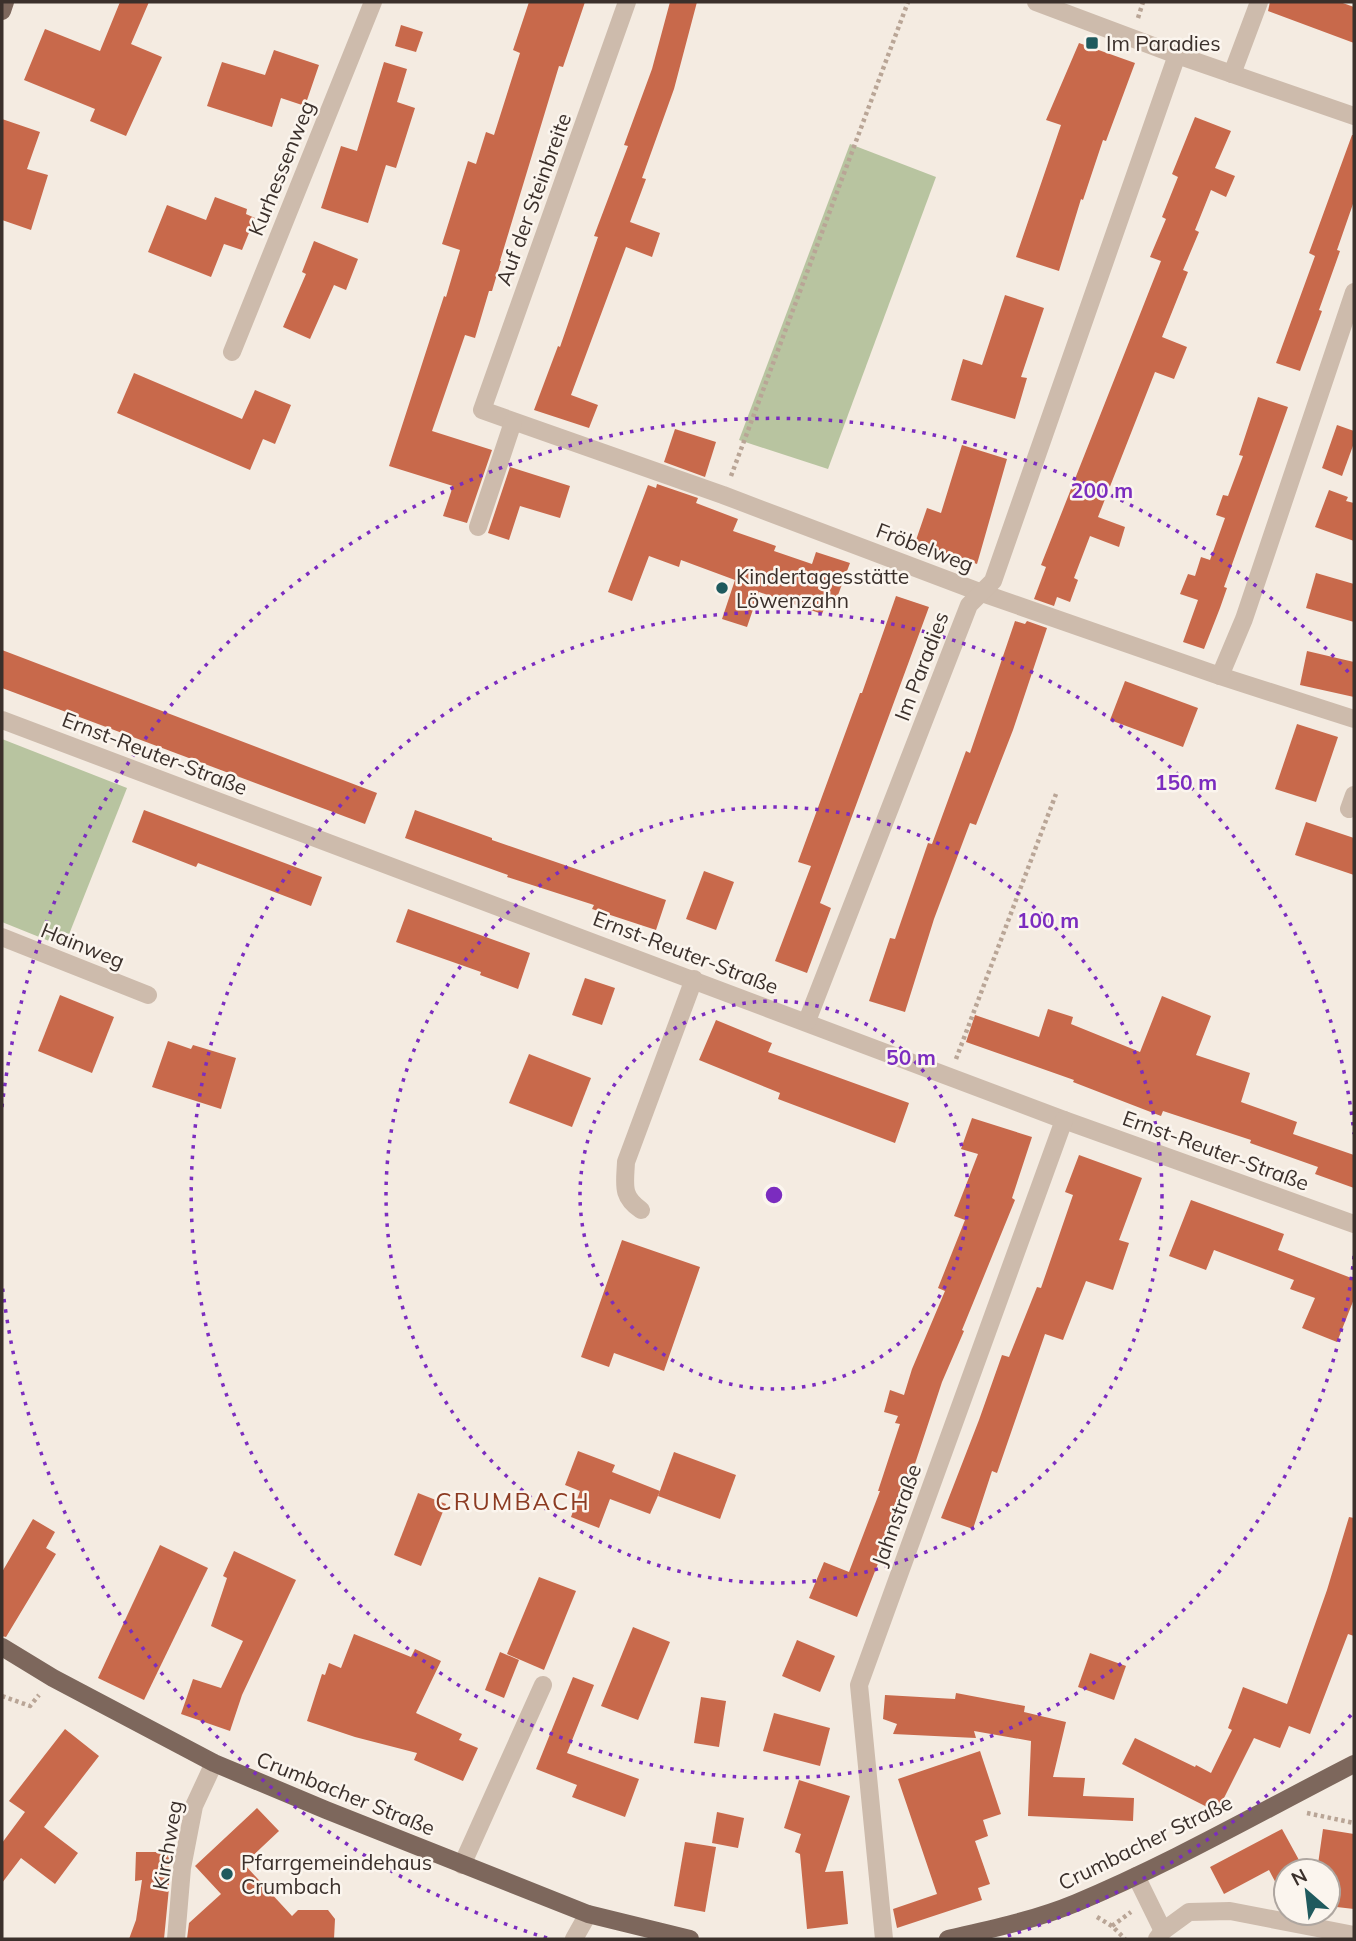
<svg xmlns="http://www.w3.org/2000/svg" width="1356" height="1941" font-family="Mulish,sans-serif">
	<rect width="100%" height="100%" fill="#f4ebe1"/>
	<g fill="#b8c4a0">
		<polygon points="850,144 936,177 828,469 739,440"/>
		<polygon points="2,739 127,788 64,947 2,922"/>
	</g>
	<g fill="#c8694b">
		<polygon points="120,2 149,2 131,44 162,57 126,136 90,121 95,109 24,80 45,29 100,51"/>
		<polygon points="529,2 585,2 563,67 559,66 500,261 501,261 492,291 489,291 475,338 465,335 432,431 492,450 467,523 443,516 453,486 389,466 444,296 446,297 460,250 442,244 468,161 476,164 486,132 494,135 520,53 513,50"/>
		<polygon points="670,2 697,2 674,89 642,178 646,179 630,222 660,233 652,257 626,247 571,395 598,405 589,428 534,410 558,346 560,347 598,237 594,236 628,146 624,145 652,69"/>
		<polygon points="1270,2 1340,2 1354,7 1354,43 1268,11"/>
		<polygon points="401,25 423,32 416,52 395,46"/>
		<polygon points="1079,43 1135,63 1106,141 1103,140 1083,200 1081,199 1059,271 1016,257 1061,125 1046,120"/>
		<polygon points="274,50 319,65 305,106 281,98 272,127 207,106 222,62 265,75"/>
		<polygon points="384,62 407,69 397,102 415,108 396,168 386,165 368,223 321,208 341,146 357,151"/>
		<polygon points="1195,117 1231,131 1215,168 1235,176 1226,197 1211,190 1195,230 1199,232 1183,270 1188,272 1162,337 1187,347 1174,379 1155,372 1098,517 1125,527 1119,547 1090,536 1074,578 1078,580 1070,602 1057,597 1054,606 1034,599 1046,567 1041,565 1161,261 1150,257 1166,219 1162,217 1178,177 1172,174"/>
		<polygon points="2,119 40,132 27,169 48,175 31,230 2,220"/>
		<polygon points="1352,135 1354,135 1354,201 1337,250 1340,251 1319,310 1322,311 1300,371 1276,363 1315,256 1309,253"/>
		<polygon points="215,197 247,209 246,214 255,218 242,250 224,244 211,277 148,252 167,205 206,220"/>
		<polygon points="314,241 358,259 346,290 334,285 310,339 283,327 306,274 302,272"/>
		<polygon points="1005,295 1044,308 1021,377 1027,378 1015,419 951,400 963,359 982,365"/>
		<polygon points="134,373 242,419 255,390 291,405 275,444 263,439 250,470 117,413"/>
		<polygon points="1258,397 1288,407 1224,587 1227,588 1220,608 1204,649 1183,642 1198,600 1180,594 1188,574 1195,576 1201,557 1210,560 1225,518 1216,515 1223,495 1228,496 1243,456 1239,455"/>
		<polygon points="1337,425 1354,431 1354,443 1342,476 1322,468"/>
		<polygon points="675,429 716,442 705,477 664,462"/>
		<polygon points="962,445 1007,459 977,564 915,543 927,508 941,513"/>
		<polygon points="510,467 570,486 560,518 520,506 509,540 488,533"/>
		<polygon points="657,484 698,498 696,503 738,519 733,531 776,546 774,551 812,564 816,552 850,563 835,603 827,601 822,614 759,592 747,627 722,619 735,580 681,560 679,567 649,556 632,601 608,592 648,485 656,488"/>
		<polygon points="1329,490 1348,497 1346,501 1354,503 1354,541 1315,527"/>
		<polygon points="1316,573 1354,584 1354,622 1306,608"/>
		<polygon points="896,596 929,607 820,903 831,908 807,973 775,961 811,866 798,862 860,693 862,693"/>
		<polygon points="1015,621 1025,624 1027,621 1047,628 1013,730 976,825 970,823 934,919 905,1012 869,1001 890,938 895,939 928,843 932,844 966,751 970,753"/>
		<polygon points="2,650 377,793 365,824 2,688"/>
		<polygon points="1307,651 1354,662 1354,697 1300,685"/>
		<polygon points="1125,681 1198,708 1183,747 1110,720"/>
		<polygon points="1297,724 1338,737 1316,802 1275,789"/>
		<polygon points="144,810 322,877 311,906 198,863 196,867 132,842"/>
		<polygon points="415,810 492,838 492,840 666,900 656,930 592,909 594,905 507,877 508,875 405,838"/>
		<polygon points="1306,822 1354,838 1354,875 1295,855"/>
		<polygon points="704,871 734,882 716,930 686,919"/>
		<polygon points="408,909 530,953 518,989 480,975 481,972 396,942"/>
		<polygon points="585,978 615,988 602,1025 572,1015"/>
		<polygon points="60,995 114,1017 92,1073 38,1051"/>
		<polygon points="1162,996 1211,1016 1196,1055 1250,1073 1241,1102 1297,1122 1293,1134 1354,1155 1354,1188 1315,1174 1318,1167 1250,1143 1251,1140 1163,1111 1161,1116 1073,1082 1074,1080 966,1042 975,1015 1039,1037 1048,1009 1073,1017 1071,1024 1140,1052"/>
		<polygon points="716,1020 772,1043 768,1052 909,1103 895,1143 778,1099 780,1093 699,1060"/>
		<polygon points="168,1041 191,1049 193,1045 236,1058 221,1109 152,1087"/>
		<polygon points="529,1054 591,1078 572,1127 509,1103"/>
		<polygon points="972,1118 1032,1137 1012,1198 1015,1200 962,1330 964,1331 942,1382 903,1500 857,1617 809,1598 824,1562 849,1572 880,1491 878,1491 900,1424 895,1423 898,1416 884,1412 890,1390 904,1395 912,1369 945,1291 938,1288 965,1220 954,1216 978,1154 961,1149"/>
		<polygon points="1079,1155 1142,1178 1119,1240 1129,1243 1113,1290 1086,1281 1063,1340 1045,1334 997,1473 992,1471 973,1529 941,1518 979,1420 1002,1355 1009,1357 1037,1287 1041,1288 1073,1195 1065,1192"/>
		<polygon points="1191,1200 1284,1234 1278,1250 1354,1279 1354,1299 1337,1342 1302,1328 1315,1298 1290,1289 1294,1280 1214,1250 1206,1270 1169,1256"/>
		<polygon points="622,1240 700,1267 664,1371 614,1353 609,1367 581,1357"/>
		<polygon points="578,1451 615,1465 612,1472 660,1491 650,1514 610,1499 599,1528 571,1517 580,1491 565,1485"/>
		<polygon points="674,1452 736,1475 720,1519 658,1496"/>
		<polygon points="418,1493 446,1504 421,1566 394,1555"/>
		<polygon points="1349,1517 1354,1518 1354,1636 1348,1634 1310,1734 1289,1726 1280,1748 1254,1738 1217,1812 1122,1764 1135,1738 1195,1767 1196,1765 1211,1773 1232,1730 1228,1728 1243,1687 1287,1704 1327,1590"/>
		<polygon points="33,1519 55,1532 46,1548 56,1554 6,1637 2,1636 2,1572"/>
		<polygon points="160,1545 208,1568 144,1700 98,1678"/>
		<polygon points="234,1551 296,1580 242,1695 230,1731 181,1714 193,1679 221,1688 243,1641 211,1626 227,1578 223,1576"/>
		<polygon points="539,1577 576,1591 544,1670 507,1654"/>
		<polygon points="633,1627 670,1642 638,1720 601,1706"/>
		<polygon points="354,1634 411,1657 415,1649 441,1661 416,1713 462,1734 459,1740 478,1748 463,1781 414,1760 417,1753 355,1737 307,1721 322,1674 325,1675 329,1663 341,1668"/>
		<polygon points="797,1640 835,1656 820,1692 782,1676"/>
		<polygon points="500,1652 519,1660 504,1698 485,1690"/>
		<polygon points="1090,1653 1126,1666 1114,1700 1078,1687"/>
		<polygon points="573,1677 594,1685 567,1753 639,1779 625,1817 572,1797 577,1785 536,1769"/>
		<polygon points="956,1693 1025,1706 1024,1712 1066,1722 1053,1777 1085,1778 1083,1796 1134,1798 1133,1821 1028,1816 1031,1741 974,1731 976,1738 893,1734 897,1724 883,1719 885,1695 955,1699"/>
		<polygon points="701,1697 726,1701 719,1747 694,1743"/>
		<polygon points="774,1713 830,1728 820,1766 763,1751"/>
		<polygon points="65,1729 99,1756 44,1827 78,1853 55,1884 21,1858 2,1883 2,1843 25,1812 9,1801"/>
		<polygon points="980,1751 1001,1814 983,1820 988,1836 975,1841 990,1884 978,1888 982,1900 897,1928 893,1909 937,1894 898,1779"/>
		<polygon points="799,1780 850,1796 825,1872 843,1871 848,1924 807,1929 800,1854 795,1852 801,1834 784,1828"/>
		<polygon points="257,1808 279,1831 244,1864 292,1916 298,1910 328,1910 335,1919 334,1939 187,1939 189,1923 221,1894 195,1866"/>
		<polygon points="717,1812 744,1818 738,1848 712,1843"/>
		<polygon points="1282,1829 1305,1871 1286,1871 1286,1902 1269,1870 1224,1894 1210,1867"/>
		<polygon points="1323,1829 1354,1834 1354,1909 1328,1906 1328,1871 1317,1871"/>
		<polygon points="685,1842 716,1847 705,1912 674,1906"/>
		<polygon points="136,1852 169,1852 169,1888 164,1939 129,1939 136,1920 142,1880 135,1881"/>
	</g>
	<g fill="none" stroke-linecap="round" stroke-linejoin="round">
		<g stroke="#b9a596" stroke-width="4.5" stroke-dasharray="3.5 3.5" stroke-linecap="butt">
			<polyline points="1138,18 1143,2"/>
			<polyline points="731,476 908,2"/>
			<polyline points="956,1059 1056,794"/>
			<polyline points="2,1696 30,1706 39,1695"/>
			<polyline points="1307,1813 1354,1823"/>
			<polyline points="1097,1917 1112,1926 1125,1939"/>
			<polyline points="1112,1926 1131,1912"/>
		</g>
		<g stroke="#cdbbac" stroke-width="18">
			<polyline points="627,2 482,410 723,495 982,593 1220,676 1354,719"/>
			<polyline points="1036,2 1177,55 1354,116"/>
			<polyline points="1232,74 1259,2"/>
			<polyline points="232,352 373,2"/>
			<polyline points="478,527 513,422"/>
			<polyline points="1220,676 1244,619 1354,292"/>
			<polyline points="2,720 1064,1120 1354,1224"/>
			<polyline points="1349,809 1354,795"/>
			<polyline points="2,937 148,995"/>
			<polyline points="807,1021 969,605 993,581 1177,55"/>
			<path d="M641,1210C621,1196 625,1185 626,1162L694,979"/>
			<polyline points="462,1865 543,1685"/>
			<polyline points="1136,1876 1163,1931"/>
			<polyline points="176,1939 182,1868 194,1806 214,1763"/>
			<polyline points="574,1939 588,1914"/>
			<polyline points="884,1939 859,1685 1064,1120"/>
			<polyline points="1157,1939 1163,1931 1189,1912 1230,1911 1354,1935"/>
		</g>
		<g stroke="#7d675c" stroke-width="18">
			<polyline points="2,11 5,2"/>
			<polyline points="2,1647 53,1678 214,1763 326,1810 588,1914 690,1939"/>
			<path d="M948,1939C991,1929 1035,1920 1076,1903C1172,1863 1262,1811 1354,1764"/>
		</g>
	</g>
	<g fill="none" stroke="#7b2cbf" stroke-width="3.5" stroke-dasharray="3.5 7">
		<circle cx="774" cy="1195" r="194"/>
		<circle cx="774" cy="1195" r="388"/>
		<path d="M1354 1256A583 583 0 1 1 1354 1134"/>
		<path d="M1351 1715A777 777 0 0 1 1001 1938M547 1938A777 777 0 0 1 2 1283M2 1107A777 777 0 0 1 1351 675"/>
	</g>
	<g fill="#1f5a5e" stroke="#fbf5ee" stroke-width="2.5">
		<rect x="1085" y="36" width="14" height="14" rx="3.5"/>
		<circle cx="722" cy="588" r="7"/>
		<circle cx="227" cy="1874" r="7"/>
	</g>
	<g text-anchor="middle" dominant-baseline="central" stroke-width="5" stroke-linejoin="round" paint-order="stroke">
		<g font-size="21" fill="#3b302b" stroke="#fbf5ee" text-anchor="start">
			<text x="1106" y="43">Im Paradies</text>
			<text x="736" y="576">Kindertagesstätte<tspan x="736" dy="24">Löwenzahn</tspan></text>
			<text x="241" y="1862">Pfarrgemeindehaus<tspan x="241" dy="24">Crumbach</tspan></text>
		</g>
		<g font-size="21" fill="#3b302b" stroke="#fbf5ee">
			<text transform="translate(281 168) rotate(-68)">Kurhessenweg</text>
			<text transform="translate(533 199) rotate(-70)">Auf der Steinbreite</text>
			<text transform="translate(925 547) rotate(21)">Fröbelweg</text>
			<text transform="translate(921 666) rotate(-69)">Im Paradies</text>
			<text transform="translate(155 753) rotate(21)">Ernst-Reuter-Straße</text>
			<text transform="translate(83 945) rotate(22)">Hainweg</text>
			<text transform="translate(686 952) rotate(21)">Ernst-Reuter-Straße</text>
			<text transform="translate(1216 1150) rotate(20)">Ernst-Reuter-Straße</text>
			<text transform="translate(896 1515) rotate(-70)">Jahnstraße</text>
			<text transform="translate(346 1793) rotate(22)">Crumbacher Straße</text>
			<text transform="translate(1145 1842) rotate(-26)">Crumbacher Straße</text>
			<text transform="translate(167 1845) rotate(-80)">Kirchweg</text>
		</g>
		<g font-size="24" letter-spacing="2" fill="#8c3b22" stroke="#fbf5ee">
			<text x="513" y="1501">CRUMBACH</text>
		</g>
	</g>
	<circle cx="774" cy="1195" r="10" fill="#7b2cbf" stroke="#fbf5ee" stroke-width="3.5"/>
	<g font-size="21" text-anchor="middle" font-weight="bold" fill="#7b2cbf" stroke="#fbf5ee" stroke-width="5" stroke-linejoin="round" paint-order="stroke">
		<text x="1102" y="498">200 m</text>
		<text x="1186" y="790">150 m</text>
		<text x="1048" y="928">100 m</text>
		<text x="911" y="1065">50 m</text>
	</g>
	<rect width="1356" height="1941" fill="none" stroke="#3b302b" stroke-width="7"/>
	<g transform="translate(1307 1892) rotate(332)"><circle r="33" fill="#fbf5ee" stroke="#aea6a0" stroke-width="2"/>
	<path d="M0-5L12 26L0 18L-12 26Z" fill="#1f5a5e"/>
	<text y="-10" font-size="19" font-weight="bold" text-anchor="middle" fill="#3b302b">N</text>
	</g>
</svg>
